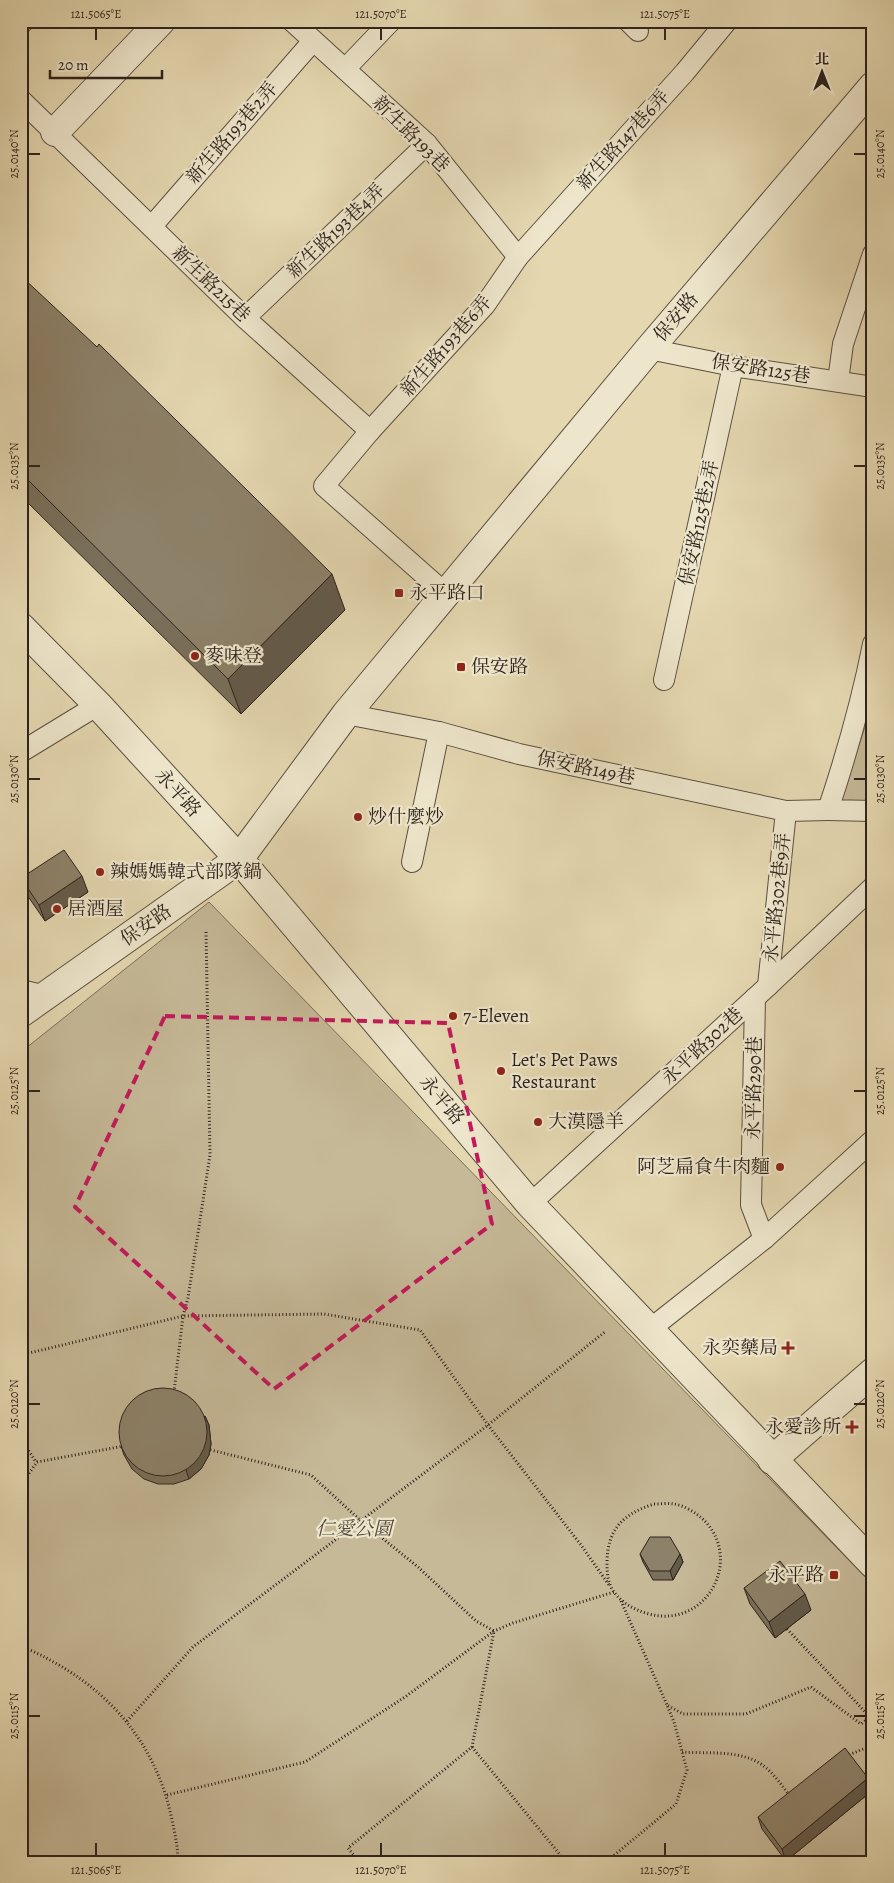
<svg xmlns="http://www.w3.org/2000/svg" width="894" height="1883" font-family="Alegreya,'Noto Serif TC',serif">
	<rect width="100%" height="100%" fill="#e5d8b1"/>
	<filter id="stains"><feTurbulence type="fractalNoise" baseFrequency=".004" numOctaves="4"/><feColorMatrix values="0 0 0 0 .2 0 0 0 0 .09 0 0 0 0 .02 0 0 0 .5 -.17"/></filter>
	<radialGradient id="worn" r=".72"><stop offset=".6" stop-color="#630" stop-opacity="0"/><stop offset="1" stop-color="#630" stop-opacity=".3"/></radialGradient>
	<g fill="#c6b998" stroke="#7a6e5a">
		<polygon points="873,702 873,807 841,801"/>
		<polygon points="209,902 873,1585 873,1862 21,1862 21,1052"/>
	</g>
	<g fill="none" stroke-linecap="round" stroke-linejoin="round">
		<defs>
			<g id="lane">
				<polyline points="292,21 427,144 518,257"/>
				<polyline points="628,21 638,31"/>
				<polyline points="21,24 24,21"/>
				<polyline points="345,69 391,21"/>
				<polyline points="21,100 245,318 370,431"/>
				<polyline points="152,226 313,41"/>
				<polyline points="245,318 427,144"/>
				<polyline points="649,349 733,366 873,387"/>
				<polyline points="838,381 843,344 873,254"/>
				<polyline points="446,594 324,486 370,431 485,305 518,257 685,72 727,21"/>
				<path d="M873,644C862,700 846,756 828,810L873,811"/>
				<polyline points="664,680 733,366"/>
				<polyline points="346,714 439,732 519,754 786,811 828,810"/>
				<polyline points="21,752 98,705"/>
				<polyline points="412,862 439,732"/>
				<polyline points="768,986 786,811"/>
				<polyline points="21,990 46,996"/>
				<polyline points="755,998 751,1205 764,1239"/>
				<polyline points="530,1204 768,986 873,887"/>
				<polyline points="649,1330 764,1239 873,1140"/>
			</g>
			<g id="street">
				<polyline points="55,132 161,21"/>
				<polyline points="21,627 98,705 239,859 530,1204 873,1564"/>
				<polyline points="21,1013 239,859 346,714 649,349 873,86"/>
				<polyline points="772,1460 873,1372"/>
			</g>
		</defs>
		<use href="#lane" stroke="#5b5041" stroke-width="22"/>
		<use href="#street" stroke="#5b5041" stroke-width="30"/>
		<g stroke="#2d221c" stroke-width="3" stroke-dasharray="1 2.5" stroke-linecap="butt">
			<polyline points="21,1355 183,1316 324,1314 420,1330 488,1425 581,1545 609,1585"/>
			<polyline points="174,1392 183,1316 188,1298 210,1155 206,932"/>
			<polyline points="21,1439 36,1462"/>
			<polyline points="207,1449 311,1475 361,1521 418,1567 476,1621 494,1631 472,1747 348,1848 359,1862"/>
			<polyline points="21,1485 37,1462 124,1446"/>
			<path d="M654,1504C661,1504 668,1503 674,1504C682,1505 691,1510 698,1515C747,1553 709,1630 649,1614C635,1610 623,1604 614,1592C608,1584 607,1574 607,1564C607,1529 623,1514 654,1504Z"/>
			<polyline points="621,1601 667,1705"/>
			<polyline points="787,1629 870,1717"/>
			<path d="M21,1647C35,1651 46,1658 59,1665C119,1700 158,1752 172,1820C175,1834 178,1847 178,1862"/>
			<polyline points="127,1721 193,1647 488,1425 606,1331"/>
			<polyline points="472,1747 566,1862"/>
			<path d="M682,1752C708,1754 743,1749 765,1767C775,1775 782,1786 790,1796"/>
			<polyline points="846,1756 873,1745"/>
			<polyline points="167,1795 305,1762 405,1697 494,1631 513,1623 614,1592"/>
			<polyline points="606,1862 676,1804 687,1770 674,1722 667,1705 683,1714 746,1714 811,1687 861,1724 873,1715"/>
		</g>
		<use href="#lane" stroke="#eee6cc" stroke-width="20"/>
		<use href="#street" stroke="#eee6cc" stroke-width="28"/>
	</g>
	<g fill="#796f5a" stroke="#2d221c">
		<polygon points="21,276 345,610 241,714 21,496"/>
		<polygon points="21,879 88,892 45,921 27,895"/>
		<polygon points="205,1416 209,1425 211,1444 209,1455 201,1469 189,1479 174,1484 158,1484 144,1479 132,1469 124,1455 121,1446"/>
		<polygon points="640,1554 680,1554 683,1562 673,1580 653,1580 643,1562"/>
		<polygon points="744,1588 811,1610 775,1638 750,1604"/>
		<polygon points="868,1778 873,1790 786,1861 762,1829 758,1817"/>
	</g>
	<g fill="#635a4a" stroke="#2d221c">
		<polygon points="332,574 345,610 241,714 228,679"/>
		<polygon points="82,876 88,892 45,921 39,905"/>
		<polygon points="205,1416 209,1425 211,1444 209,1455 201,1469 189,1479 186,1470"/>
		<polygon points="680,1554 683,1562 673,1580 670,1571"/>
		<polygon points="805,1594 811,1610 775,1638 769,1622"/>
		<polygon points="868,1778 873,1790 786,1861 782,1849"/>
	</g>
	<g fill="#8d8169" stroke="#2d221c">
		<polygon points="21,276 97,347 99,344 332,574 228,679 21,473"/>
		<polygon points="64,850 82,876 39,905 21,878"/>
		<circle cx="163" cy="1432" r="44"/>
		<polygon points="650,1537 670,1537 680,1554 670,1571 650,1571 640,1554"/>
		<polygon points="780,1561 805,1594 769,1622 744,1588"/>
		<polygon points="845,1748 868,1778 782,1849 758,1817"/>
	</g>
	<path fill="none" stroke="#c2185b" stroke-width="4" stroke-dasharray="10 6" stroke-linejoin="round" d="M165,1016L448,1023L492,1224L274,1389L75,1207Z"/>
	<path fill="none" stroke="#2d221c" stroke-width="2" d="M96,28V40M381,28V40M665,28V40M28,154H40M854,154H866M28,466H40M854,466H866M28,779H40M854,779H866M28,1091H40M854,1091H866M28,1404H40M854,1404H866M28,1716H40M854,1716H866M96,1843V1856M381,1843V1856M665,1843V1856"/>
	<g fill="#8f2418" stroke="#eee6cc" stroke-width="2">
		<rect x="394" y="588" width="10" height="10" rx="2.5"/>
		<circle cx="195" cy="656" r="5"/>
		<rect x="456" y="662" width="10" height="10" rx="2.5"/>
		<circle cx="358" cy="817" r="5"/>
		<circle cx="100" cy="872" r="5"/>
		<circle cx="57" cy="909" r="5"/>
		<circle cx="453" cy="1016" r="5"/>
		<circle cx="501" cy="1071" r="5"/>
		<circle cx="538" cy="1122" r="5"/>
		<circle cx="780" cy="1167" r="5"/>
		<path d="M785.5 1340.5h5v5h5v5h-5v5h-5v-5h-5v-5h5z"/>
		<path d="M849.5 1419.5h5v5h5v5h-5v5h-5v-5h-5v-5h5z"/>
		<rect x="829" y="1570" width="10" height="10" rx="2.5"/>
	</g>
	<g text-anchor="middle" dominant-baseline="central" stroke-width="4.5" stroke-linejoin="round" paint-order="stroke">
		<g font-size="19" fill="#2d221c" stroke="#eee6cc">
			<text transform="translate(232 133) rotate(-49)">新生路193巷2弄</text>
			<text transform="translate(411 134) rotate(45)">新生路193巷</text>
			<text transform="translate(623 140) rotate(-48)">新生路147巷6弄</text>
			<text transform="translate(336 231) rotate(-44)">新生路193巷4弄</text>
			<text transform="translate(211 284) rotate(44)">新生路215巷</text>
			<text transform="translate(676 317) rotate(-50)">保安路</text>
			<text transform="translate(446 346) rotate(-49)">新生路193巷6弄</text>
			<text transform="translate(761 369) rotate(9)">保安路125巷</text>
			<text transform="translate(699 523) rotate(-78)">保安路125巷2弄</text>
			<text transform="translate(586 768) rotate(12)">保安路149巷</text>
			<text transform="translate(178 793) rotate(48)">永平路</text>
			<text transform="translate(777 898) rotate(-84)">永平路302巷9弄</text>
			<text transform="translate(146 925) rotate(-35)">保安路</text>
			<text transform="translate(702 1046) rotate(-43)">永平路302巷</text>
			<text transform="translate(754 1088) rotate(-89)">永平路290巷</text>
			<text transform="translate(442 1100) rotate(50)">永平路</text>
		</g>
		<g font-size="19" fill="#2d221c" stroke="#eee6cc" text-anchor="start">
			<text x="409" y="593">永平路口</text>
			<text x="205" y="656">麥味登</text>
			<text x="471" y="667">保安路</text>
			<text x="368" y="817">炒什麼炒</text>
			<text x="110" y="872">辣媽媽韓式部隊鍋</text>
			<text x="67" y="909">居酒屋</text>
			<text x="463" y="1016">7-Eleven</text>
			<text x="511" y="1060">Let's Pet Paws<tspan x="511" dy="22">Restaurant</tspan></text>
			<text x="548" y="1122">大漠隱羊</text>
			<text x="770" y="1167" text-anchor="end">阿芝扁食牛肉麵</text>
			<text x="778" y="1348" text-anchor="end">永奕藥局</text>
			<text x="841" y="1427" text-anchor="end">永愛診所</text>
			<text x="824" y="1575" text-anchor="end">永平路</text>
		</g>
		<g font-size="19" font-style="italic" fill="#53483b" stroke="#eee6cc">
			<text x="354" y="1529">仁愛公園</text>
		</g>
	</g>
	<rect width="894" height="1883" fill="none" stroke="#e5d8b1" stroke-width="55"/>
	<g transform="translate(822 72)" stroke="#eee6cc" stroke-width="4" paint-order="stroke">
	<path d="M0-4L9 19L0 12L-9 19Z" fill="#2d221c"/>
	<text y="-8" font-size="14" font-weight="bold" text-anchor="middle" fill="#2d221c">北</text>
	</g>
	<path d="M50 70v8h112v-8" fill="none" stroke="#2d221c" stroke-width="2.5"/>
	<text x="58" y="70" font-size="15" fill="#2d221c" stroke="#eee6cc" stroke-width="4" paint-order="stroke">20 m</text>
	<rect x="28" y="28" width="838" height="1828" fill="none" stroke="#2d221c" stroke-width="2"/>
	<g font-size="12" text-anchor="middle" fill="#2d221c">
		<text x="96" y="18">121.5065°E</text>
		<text x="381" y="18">121.5070°E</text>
		<text x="665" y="18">121.5075°E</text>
		<text transform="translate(14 154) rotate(-90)" y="4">25.0140°N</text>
		<text transform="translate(880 154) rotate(-90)" y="4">25.0140°N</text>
		<text transform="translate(14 466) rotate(-90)" y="4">25.0135°N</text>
		<text transform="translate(880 466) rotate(-90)" y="4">25.0135°N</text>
		<text transform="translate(14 779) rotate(-90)" y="4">25.0130°N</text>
		<text transform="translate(880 779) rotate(-90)" y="4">25.0130°N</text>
		<text transform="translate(14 1091) rotate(-90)" y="4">25.0125°N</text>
		<text transform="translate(880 1091) rotate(-90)" y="4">25.0125°N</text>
		<text transform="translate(14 1404) rotate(-90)" y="4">25.0120°N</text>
		<text transform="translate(880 1404) rotate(-90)" y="4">25.0120°N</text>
		<text transform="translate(14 1716) rotate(-90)" y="4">25.0115°N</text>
		<text transform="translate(880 1716) rotate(-90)" y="4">25.0115°N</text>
		<text x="96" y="1874">121.5065°E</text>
		<text x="381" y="1874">121.5070°E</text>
		<text x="665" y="1874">121.5075°E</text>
	</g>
	<rect width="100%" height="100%" filter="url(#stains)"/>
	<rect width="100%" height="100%" fill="url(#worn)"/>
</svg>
